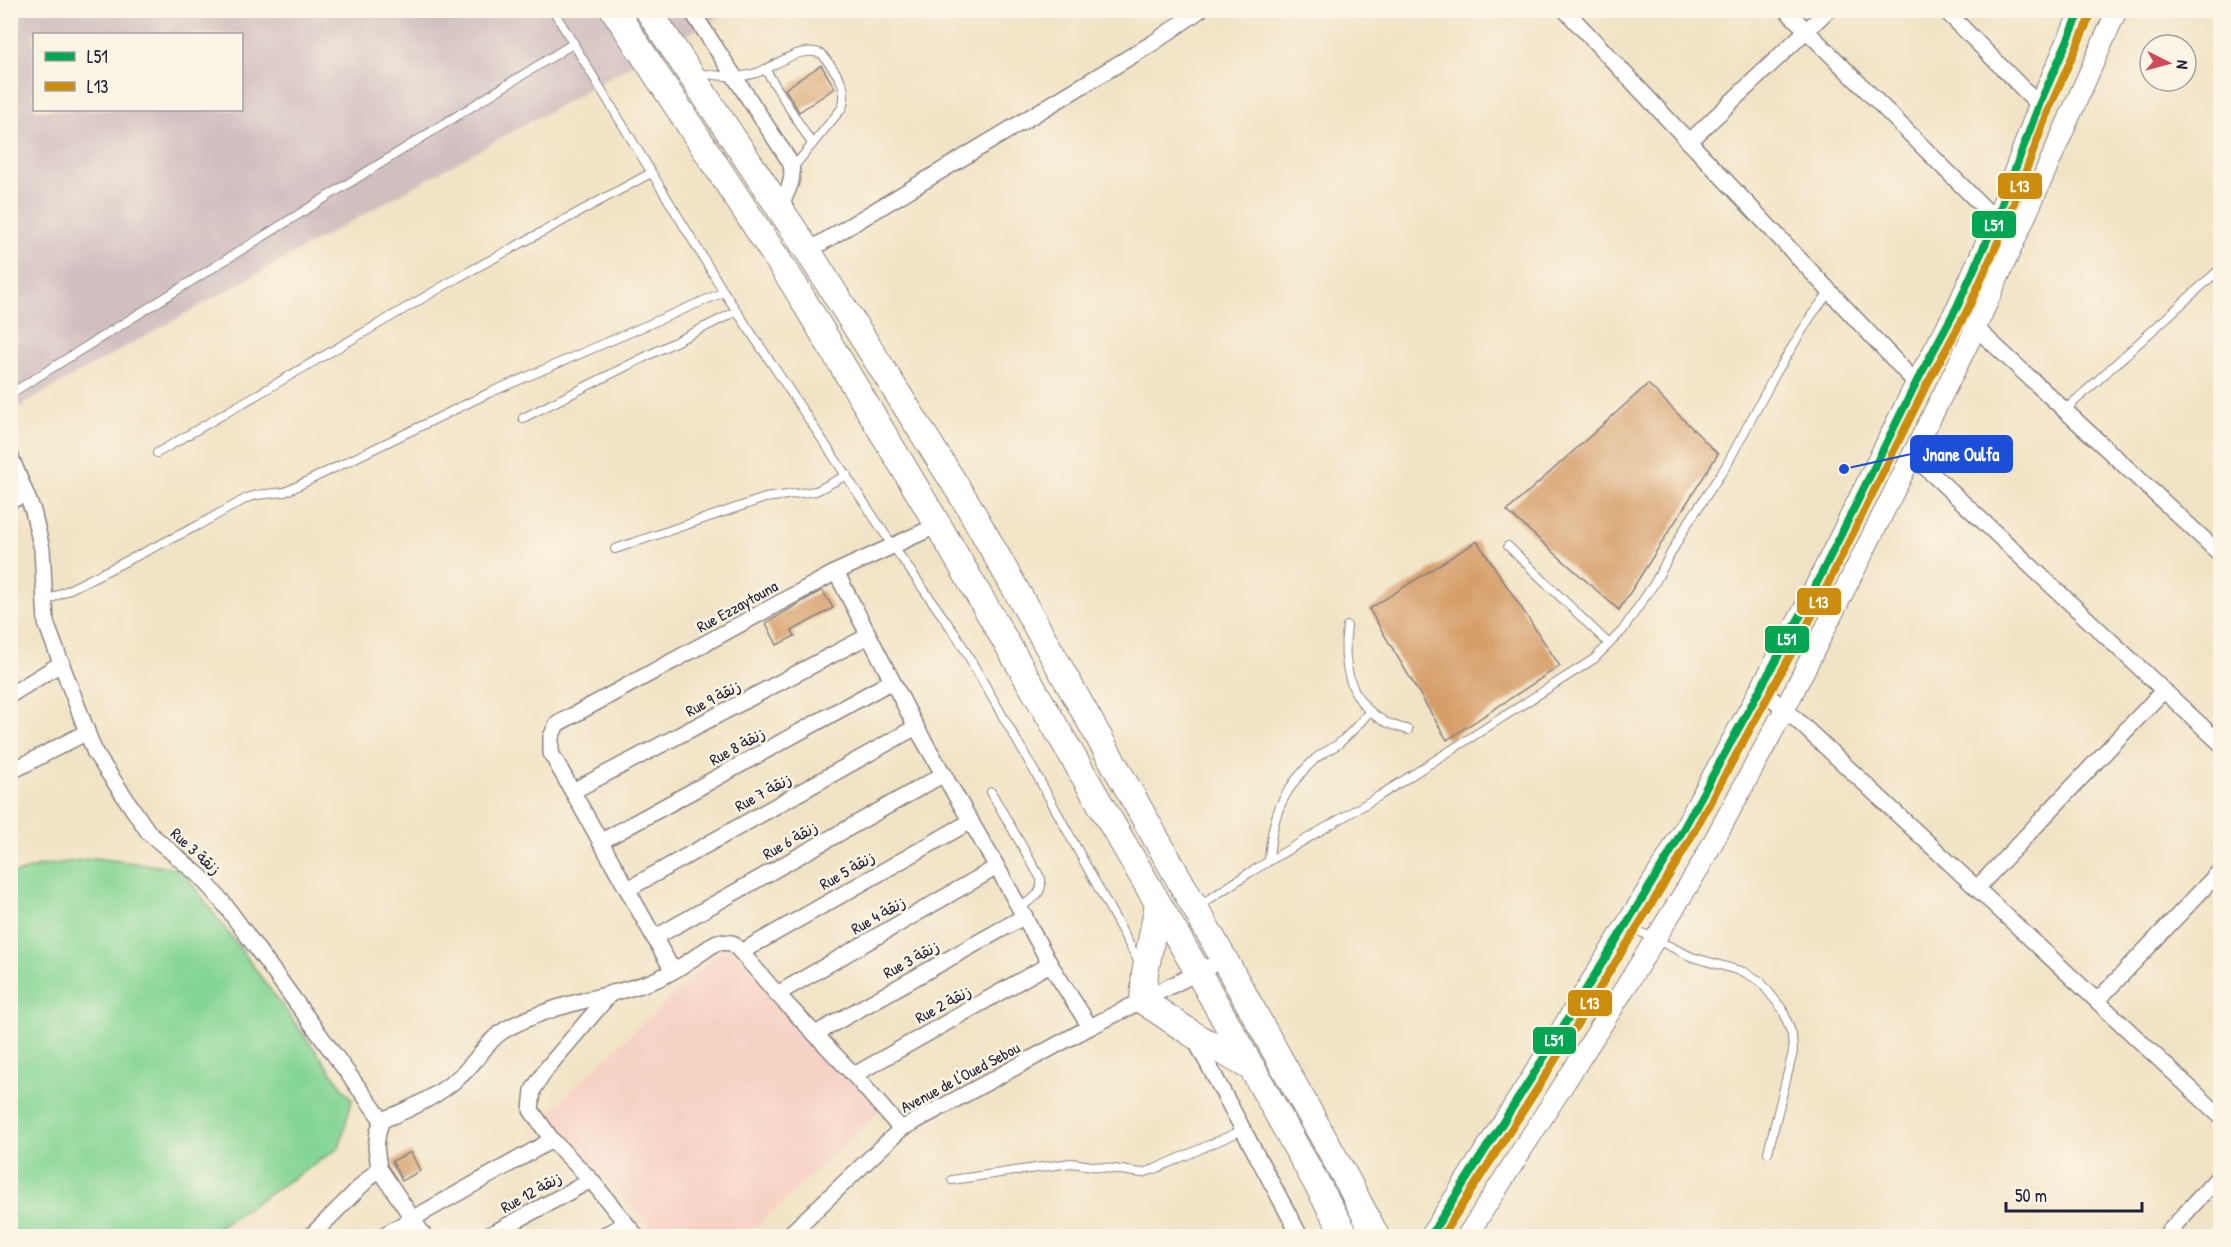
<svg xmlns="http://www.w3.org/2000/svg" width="2231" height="1247" font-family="'Patrick Hand','Playpen Sans Arabic',sans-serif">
	<rect width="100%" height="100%" fill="#fcf5e5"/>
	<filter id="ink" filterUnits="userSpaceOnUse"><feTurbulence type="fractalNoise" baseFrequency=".0167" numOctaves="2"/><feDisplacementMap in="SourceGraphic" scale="12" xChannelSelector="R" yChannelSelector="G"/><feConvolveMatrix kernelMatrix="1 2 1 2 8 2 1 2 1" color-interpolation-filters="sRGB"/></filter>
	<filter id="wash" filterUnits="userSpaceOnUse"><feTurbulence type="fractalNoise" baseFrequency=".008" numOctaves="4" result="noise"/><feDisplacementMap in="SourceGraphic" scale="24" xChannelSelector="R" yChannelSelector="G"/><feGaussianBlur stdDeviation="1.35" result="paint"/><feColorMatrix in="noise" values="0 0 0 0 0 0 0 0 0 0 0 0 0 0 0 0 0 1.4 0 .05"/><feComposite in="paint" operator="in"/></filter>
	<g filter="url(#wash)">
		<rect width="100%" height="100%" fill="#f1e3c5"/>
		<polygon fill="#f6d2c5" points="727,944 881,1109 746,1236 659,1236 545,1115"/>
		<path fill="#d1bfbf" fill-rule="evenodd" d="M11,11H729L11,411ZM34,34H242V110H34Z"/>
		<polygon fill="#85d595" stroke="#547c68" stroke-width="1.5" points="95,858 181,869 352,1100 339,1148 204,1236 11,1236 10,875 40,866"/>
		<g id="blocks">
			<g fill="#d59d68">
				<polygon points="821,65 835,88 799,112 785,89"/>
				<polygon points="1648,384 1718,454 1619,610 1507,511"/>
				<polygon points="1477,541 1560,666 1447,740 1369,609"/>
				<polygon points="822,590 833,608 792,631 795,636 777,645 766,623"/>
				<polygon points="411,1152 420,1171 402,1181 392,1161"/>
			</g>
		</g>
	</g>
	<g filter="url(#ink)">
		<use href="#blocks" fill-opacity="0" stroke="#8a8280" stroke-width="1.5"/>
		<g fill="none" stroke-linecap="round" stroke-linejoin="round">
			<defs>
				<g id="service">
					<polyline points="553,10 724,292 893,546 958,638 1040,781 1140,964"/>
					<polyline points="765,69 812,144"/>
					<path d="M697,73C715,75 735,79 753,74C776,68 797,44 822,54C835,72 850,85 842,108L792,169"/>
					<polyline points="10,394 574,43"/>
					<polyline points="2065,410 2220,269"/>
					<polyline points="523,418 737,311"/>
					<polyline points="157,453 459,277 651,173"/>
					<polyline points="1508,546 1609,644"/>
					<polyline points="615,549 765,498 816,491 847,475"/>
					<polyline points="44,602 197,526 247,498 257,495 285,492 489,393 724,292"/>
					<path d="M1347,626C1342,662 1348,700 1382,720C1389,725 1400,727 1408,730"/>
					<path d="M991,792L1041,879C1043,895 1031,900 1020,907"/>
					<path d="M1269,860C1272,817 1281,791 1314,760C1320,754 1329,750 1337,745C1349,735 1360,723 1370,711"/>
					<polyline points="1199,906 1249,873 1379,796 1594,659 1622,631 1654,584 1686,526 1726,466 1775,375 1811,316 1830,291"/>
					<polyline points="1628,926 1692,957 1744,972 1760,981 1783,1010 1792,1035 1793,1052 1768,1152"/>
					<polyline points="952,1180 1071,1163 1142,1173 1155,1169 1243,1130"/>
				</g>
				<g id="minor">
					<path d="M691,10L790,162C796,179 787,192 779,208"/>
					<polyline points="1565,10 1916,383"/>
					<polyline points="1786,10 1996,220 2016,238"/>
					<polyline points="1945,10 2039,105"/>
					<polyline points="1689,142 1828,10"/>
					<polyline points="808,251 1153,43 1200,10"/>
					<polyline points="1957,307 1976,328 2220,554"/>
					<polyline points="10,455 33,511 42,549 46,623 95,753 149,833 201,877 225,905 382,1120 378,1132 376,1147 379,1168 424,1236"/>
					<polyline points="1913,456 2220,743"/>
					<polyline points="10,501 26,494"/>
					<polyline points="836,572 916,727 997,867 1050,964 1090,1027"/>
					<polyline points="1760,689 1785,709 2220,1116"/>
					<polyline points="10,695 62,663"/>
					<polyline points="10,772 87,732"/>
					<polyline points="573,791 868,636"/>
					<polyline points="600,842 892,681"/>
					<polyline points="1977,888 2164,690"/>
					<polyline points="628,889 916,727"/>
					<polyline points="654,938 944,774"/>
					<polyline points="741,952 971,821"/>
					<polyline points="673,971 551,753 551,737 557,724 836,572 938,525"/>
					<polyline points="611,993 547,1068 533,1090 531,1110 552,1140 591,1180 636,1236"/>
					<polyline points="777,994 997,867"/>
					<polyline points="2097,1001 2220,871"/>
					<polyline points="815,1034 1025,916"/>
					<polyline points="1194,1038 1300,1236"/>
					<polyline points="854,1075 1050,964"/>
					<path d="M382,1120C409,1110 436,1097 458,1078C477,1063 487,1038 510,1027C553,1004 604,998 650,982C674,973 695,957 717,942L732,943L741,952L777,994L854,1075L901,1129"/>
					<polyline points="311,1236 379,1168"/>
					<polyline points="382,1236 552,1140"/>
					<polyline points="488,1236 591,1180"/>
					<polyline points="602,1236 626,1224"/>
					<polyline points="788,1236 901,1129 1090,1027 1224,959"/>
					<polyline points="2165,1236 2220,1175"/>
				</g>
				<g id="tertiary">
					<polyline points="1430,1236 1530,1080 1669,855 1803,611 1916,383 1957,307 1996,220 2039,105 2081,10"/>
					<polyline points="1467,1236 1610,1012 1698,870 1785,709 1976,328 2117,10"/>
				</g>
				<g id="trunk">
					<polyline points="614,10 793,283 938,525 1198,972 1346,1236"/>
					<polyline points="648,10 808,251 968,505 1224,959 1348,1182 1376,1236"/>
					<polyline points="1158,904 1145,973 1143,1001 1191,1033 1253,1069"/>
				</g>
			</defs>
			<use href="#service" stroke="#8a8280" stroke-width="10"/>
			<use href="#minor" stroke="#8a8280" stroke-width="18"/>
			<use href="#tertiary" stroke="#8a8280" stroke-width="22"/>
			<use href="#trunk" stroke="#8a8280" stroke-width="28"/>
			<use href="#service" stroke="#fff" stroke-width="8"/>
			<use href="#minor" stroke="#fff" stroke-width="15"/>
			<use href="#tertiary" stroke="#fff" stroke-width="20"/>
			<use href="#trunk" stroke="#fff" stroke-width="26"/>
			<defs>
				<polyline id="bus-1" points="1430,1236 1530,1080 1669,855 1803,611 1916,383 1957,307 1996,220 2039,105 2081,10"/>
				<polyline id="bus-2" points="1442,1236 1539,1086 1678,861 1812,616 1925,388 1967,311 2006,224 2049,109 2091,14"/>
			</defs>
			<use href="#bus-1" stroke="#fcf5e5" stroke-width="12"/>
			<use href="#bus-2" stroke="#fcf5e5" stroke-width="12"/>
			<use href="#bus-1" stroke="#00a651" stroke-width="8"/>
			<use href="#bus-2" stroke="#cc8c0c" stroke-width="8"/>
		</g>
	</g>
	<g text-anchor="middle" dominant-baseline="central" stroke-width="5" stroke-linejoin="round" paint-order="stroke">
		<g font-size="16" fill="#22223b" stroke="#fcf5e5">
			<text transform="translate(737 606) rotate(-29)">Rue Ezzaytouna</text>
			<text transform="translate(713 698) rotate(-28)">Rue 9 زنقة</text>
			<text transform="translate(737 746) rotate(-29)">Rue 8 زنقة</text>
			<text transform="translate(763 792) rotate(-29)">Rue 7 زنقة</text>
			<text transform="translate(790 840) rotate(-30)">Rue 6 زنقة</text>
			<text transform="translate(196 851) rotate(42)">Rue 3 زنقة</text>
			<text transform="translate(847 870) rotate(-30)">Rue 5 زنقة</text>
			<text transform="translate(878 915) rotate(-30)">Rue 4 زنقة</text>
			<text transform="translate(911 959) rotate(-29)">Rue 3 زنقة</text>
			<text transform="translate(943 1004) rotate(-29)">Rue 2 زنقة</text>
			<text transform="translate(960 1077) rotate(-28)">Avenue de l'Oued Sebou</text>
			<text transform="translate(531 1192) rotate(-29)">Rue 12 زنقة</text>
		</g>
	</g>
	<path fill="none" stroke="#1d4ed8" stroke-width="2" d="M1844 469L1911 454"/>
	<circle fill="#1d4ed8" stroke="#fcf5e5" stroke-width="2" cx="1844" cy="469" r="6"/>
	<rect fill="#1d4ed8" stroke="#1d4ed8" stroke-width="2" x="1911" y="436" width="101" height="36" rx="6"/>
	<g font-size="18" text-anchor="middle" font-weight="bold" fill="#fff">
		<text x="1961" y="461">Jnane Oulfa</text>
	</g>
	<g stroke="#fcf5e5" stroke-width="2">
		<rect x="1997" y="172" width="46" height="28" rx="6" fill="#cc8c0c"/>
		<rect x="1971" y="210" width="46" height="29" rx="6" fill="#00a651"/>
		<rect x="1796" y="587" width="46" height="29" rx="6" fill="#cc8c0c"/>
		<rect x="1764" y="625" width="46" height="29" rx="6" fill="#00a651"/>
		<rect x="1567" y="989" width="46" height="28" rx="6" fill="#cc8c0c"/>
		<rect x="1532" y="1026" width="45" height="29" rx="6" fill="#00a651"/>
	</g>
	<g font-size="16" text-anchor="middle" font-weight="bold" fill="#fff">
		<text x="2020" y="192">L13</text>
		<text x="1994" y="231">L51</text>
		<text x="1819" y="608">L13</text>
		<text x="1787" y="645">L51</text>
		<text x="1590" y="1009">L13</text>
		<text x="1554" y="1046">L51</text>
	</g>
	<rect width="2231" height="1247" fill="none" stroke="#fcf5e5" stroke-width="36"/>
	<rect x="33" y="33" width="210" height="78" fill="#fcf5e5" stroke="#a5a1a1" stroke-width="1.5"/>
	<rect x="45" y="52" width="30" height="9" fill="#00a651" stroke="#a5a1a1" stroke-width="1.5"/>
	<text x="87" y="63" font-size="18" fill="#22223b">L51</text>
	<rect x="45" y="82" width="30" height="9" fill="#cc8c0c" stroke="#a5a1a1" stroke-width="1.5"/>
	<text x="87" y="93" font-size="18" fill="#22223b">L13</text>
	<g transform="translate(2168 63) rotate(96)"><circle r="28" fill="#fcf5e5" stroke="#a5a1a1" stroke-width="1.5"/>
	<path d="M0-4.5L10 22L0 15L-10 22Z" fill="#d1495b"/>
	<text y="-9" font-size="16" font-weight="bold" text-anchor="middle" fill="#22223b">N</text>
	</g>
	<path d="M2006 1202v9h136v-9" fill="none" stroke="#22223b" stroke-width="3"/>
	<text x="2015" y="1202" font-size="18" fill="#22223b" stroke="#fcf5e5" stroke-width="4.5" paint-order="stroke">50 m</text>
</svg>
